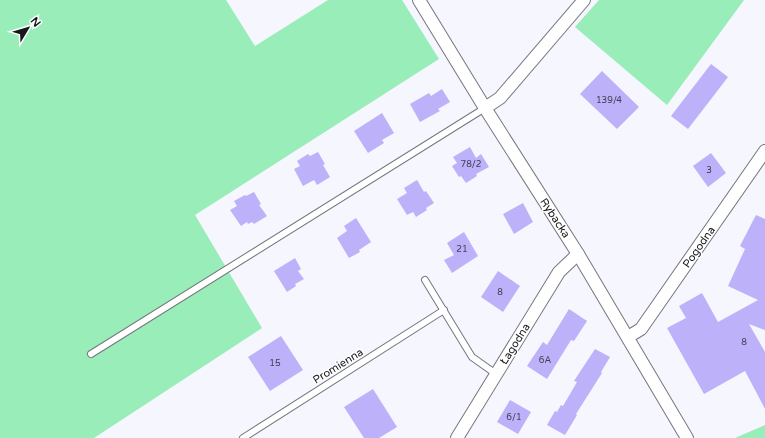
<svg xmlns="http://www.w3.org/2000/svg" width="765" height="438" font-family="'Varela Round',sans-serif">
	<rect width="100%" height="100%" fill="#f5f6fe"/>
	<g fill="#98edb8">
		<polygon points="0,0 226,0 255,46 328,0 402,0 439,59 195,215 262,328 94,438 0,438"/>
		<polygon points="599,0 744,0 667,105 575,27"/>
		<polygon points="765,425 765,438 735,438"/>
	</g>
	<g fill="#bdb1fa">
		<polygon points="711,64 728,77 688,129 671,116"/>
		<polygon points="602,71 639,107 617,129 580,94"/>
		<polygon points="442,89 450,102 438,109 440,111 420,122 410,104 429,93 431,96"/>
		<polygon points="382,113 394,133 382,140 384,143 368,153 354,131"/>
		<polygon points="470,147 476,158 481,154 489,167 476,174 477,176 466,183 461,176 459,177 452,166 457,163 453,157"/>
		<polygon points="318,152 325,164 323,165 330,177 317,185 314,180 303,186 294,169 300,166 297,161 308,154 310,156"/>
		<polygon points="711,153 726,173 708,187 693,166"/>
		<polygon points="417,180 424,192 426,191 434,203 426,208 427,210 416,217 413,212 407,215 397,199 407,193 404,188"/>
		<polygon points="254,192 261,204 259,205 267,216 254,224 252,222 248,224 247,222 241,226 230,210 237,206 234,201 245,195 246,196"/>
		<polygon points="523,203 533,222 514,234 503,214"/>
		<polygon points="756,215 765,219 765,330 749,324 765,352 765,409 745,371 704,394 667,328 686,318 679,306 702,293 718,322 758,300 728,286 745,249 740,246"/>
		<polygon points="356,218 371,242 359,250 360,252 349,258 337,238 347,231 344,226"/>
		<polygon points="464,232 478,256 452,273 444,260 454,255 447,243"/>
		<polygon points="295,258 301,269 298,271 304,279 295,284 296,286 287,292 274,271"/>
		<polygon points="498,271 520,286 503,312 481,297"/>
		<polygon points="569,309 587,321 574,341 571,340 547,379 527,366 543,342 547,345"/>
		<polygon points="281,336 303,370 270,391 248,357"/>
		<polygon points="595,349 610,357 601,372 602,373 576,414 577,415 565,435 547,425 555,411 557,412 561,405 563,406 577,382 574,381"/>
		<polygon points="373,389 397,427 379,438 364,438 344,407"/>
		<polygon points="510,400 531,412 518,434 497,422"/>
	</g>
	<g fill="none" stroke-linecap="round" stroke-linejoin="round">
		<defs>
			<g id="lane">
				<polyline points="425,280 472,357 496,374"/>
				<polyline points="91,354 485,108"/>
				<polyline points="243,438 444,310"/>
			</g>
			<g id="street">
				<polyline points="419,0 485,108 578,254 687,438"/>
				<polyline points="485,108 500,98 584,0"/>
				<polyline points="628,337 641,329 765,151"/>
				<polyline points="457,438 559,272 578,254"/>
			</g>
		</defs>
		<use href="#lane" stroke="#75767e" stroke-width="8"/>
		<use href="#street" stroke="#75767e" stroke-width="14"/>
		<use href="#lane" stroke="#fff" stroke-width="6"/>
		<use href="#street" stroke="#fff" stroke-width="12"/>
	</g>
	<g text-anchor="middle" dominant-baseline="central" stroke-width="3" stroke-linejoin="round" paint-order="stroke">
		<g font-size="9" fill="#403e53">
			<text x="609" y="100">139/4</text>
			<text x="471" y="164">78/2</text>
			<text x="709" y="170">3</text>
			<text x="462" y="249">21</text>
			<text x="500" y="292">8</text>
			<text x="744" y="342">8</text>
			<text x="545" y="360">6A</text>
			<text x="275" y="363">15</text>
			<text x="514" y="417">6/1</text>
		</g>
		<g font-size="11" fill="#17181b" stroke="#fff">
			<text transform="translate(555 218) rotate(57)">Rybacka</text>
			<text transform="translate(699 247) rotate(-55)">Pogodna</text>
			<text transform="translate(515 344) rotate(-58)">Łagodna</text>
			<text transform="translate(338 366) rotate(-32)">Promienna</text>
		</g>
	</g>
	<g transform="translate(28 28) rotate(52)" stroke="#ffffff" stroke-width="3" paint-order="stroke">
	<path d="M0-3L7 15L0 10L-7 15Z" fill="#17181b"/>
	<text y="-6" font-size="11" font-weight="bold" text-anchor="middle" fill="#17181b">N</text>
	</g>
</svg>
